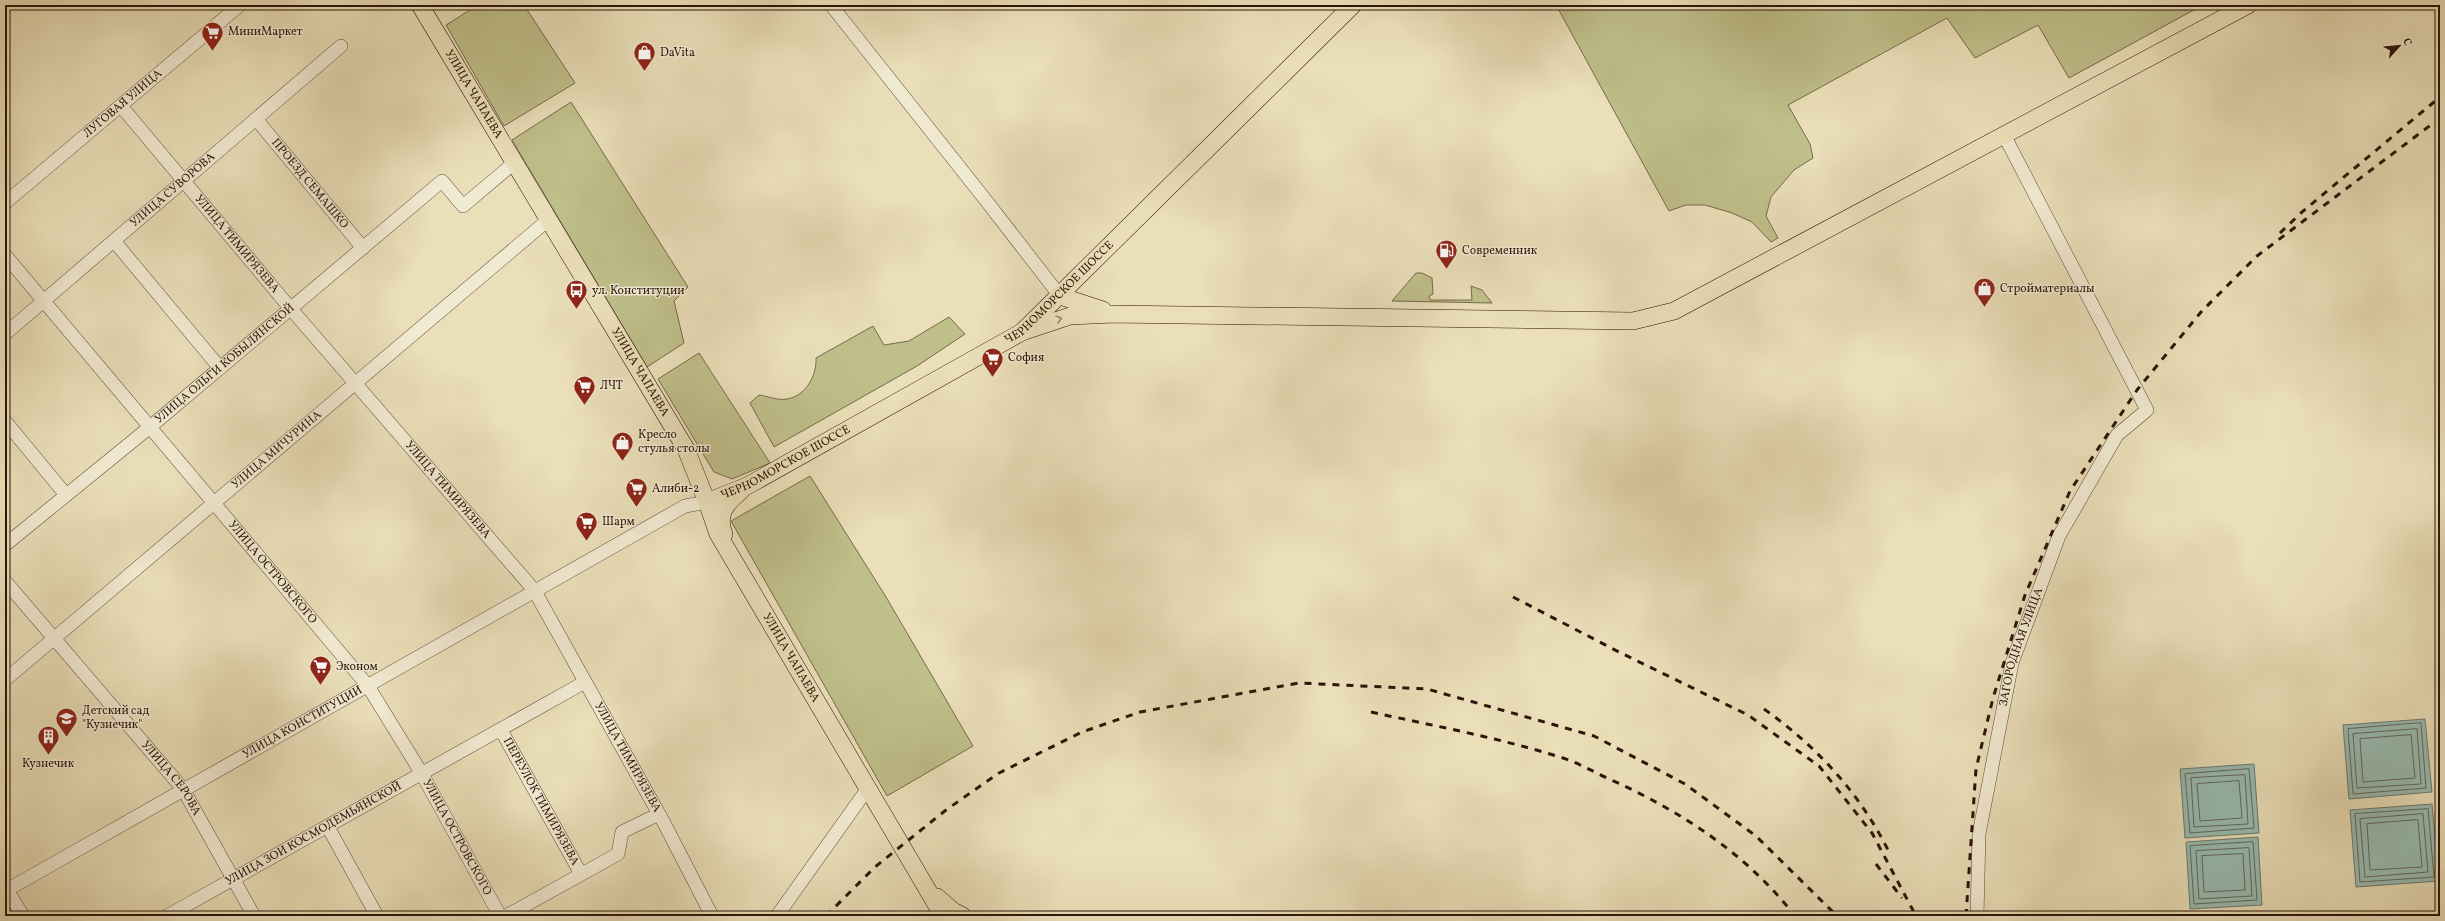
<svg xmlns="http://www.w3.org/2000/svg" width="2445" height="921" font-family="Vollkorn,serif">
	<rect width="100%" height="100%" fill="#eadfb9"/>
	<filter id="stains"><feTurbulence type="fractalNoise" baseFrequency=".005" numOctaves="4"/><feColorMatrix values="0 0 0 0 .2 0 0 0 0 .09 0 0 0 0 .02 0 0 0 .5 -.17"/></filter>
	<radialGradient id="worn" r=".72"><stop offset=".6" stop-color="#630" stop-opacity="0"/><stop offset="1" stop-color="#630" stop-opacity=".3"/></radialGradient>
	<g fill="#bfbf8a" stroke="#766a4a">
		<polygon points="478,5 524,5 575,83 504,126 446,25"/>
		<polygon points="1556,5 2203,5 2069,78 2038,25 1975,58 1947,18 1788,105 1810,144 1813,158 1794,170 1771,197 1766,216 1778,238 1771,242 1752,222 1732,213 1705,205 1686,205 1669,211"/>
		<polygon points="571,102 688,287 674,301 684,343 647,367 512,140"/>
		<polygon points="1416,273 1422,273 1432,278 1433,294 1429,296 1430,300 1472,300 1471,286 1482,290 1492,303 1392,301"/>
		<path d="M949,317L965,334L917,366L774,447L750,403L759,395C767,396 779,401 787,399C806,396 817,375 816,358L873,326L884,345L909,341Z"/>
		<polygon points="699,353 770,463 732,479 714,472 658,379"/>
		<polygon points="810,476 886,597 973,746 887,796 731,521"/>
	</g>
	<g fill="#98bcb2" stroke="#6d796e">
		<polygon points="2425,719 2432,792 2349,799 2343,725"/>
		<polygon points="2254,764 2259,833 2185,838 2180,769"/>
		<polygon points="2432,804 2439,881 2356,887 2350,810"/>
		<polygon points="2258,837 2262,905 2190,909 2186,842"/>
	</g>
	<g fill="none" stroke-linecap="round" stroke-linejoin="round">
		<g stroke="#62685e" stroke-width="1">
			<polygon points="2421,723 2426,788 2353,794 2348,729"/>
			<polygon points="2417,729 2421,784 2357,788 2353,734"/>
			<polygon points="2411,735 2415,778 2363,782 2360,739"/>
			<polygon points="2249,769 2254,828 2190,833 2185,774"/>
			<polygon points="2245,775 2248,824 2194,827 2191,778"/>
			<polygon points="2239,781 2242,818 2200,821 2197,784"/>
			<polygon points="2428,809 2434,877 2360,882 2355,814"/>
			<polygon points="2423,814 2428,872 2365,877 2360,819"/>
			<polygon points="2418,820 2422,867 2370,870 2367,824"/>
			<polygon points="2253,842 2257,900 2194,904 2190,846"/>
			<polygon points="2249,848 2252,896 2199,899 2196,851"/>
			<polygon points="2243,854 2245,890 2204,892 2202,856"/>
		</g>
		<defs>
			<g id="minor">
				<polyline points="831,5 988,203 1060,296"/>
				<path id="s1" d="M121,106L291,309L534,590L664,823L712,916"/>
				<path id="s2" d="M256,119L363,248"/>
				<path id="s3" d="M5,203L240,5"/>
				<polyline points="114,241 220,368"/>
				<path id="s4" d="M5,255L368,686L422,774L500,916"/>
				<path id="s5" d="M5,334L341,46"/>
				<polyline points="5,421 66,495"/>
				<path id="s6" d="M5,545L150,427L442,181L463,206L514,163"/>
				<path id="s7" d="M5,581L183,789L254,916"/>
				<path id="s8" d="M5,680L548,220"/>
				<path id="s9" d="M501,730L581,874"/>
				<polyline points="328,827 377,916"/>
				<polyline points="5,887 23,916"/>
				<path id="s10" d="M5,891L685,506L707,502"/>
				<path id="s11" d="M167,916L585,682"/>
				<polyline points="506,916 618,854 622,832 659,814"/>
				<polyline points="777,916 868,788"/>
				<path id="s12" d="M1977,916L1979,834L2012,663L2059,536L2117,435L2147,410L2004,135"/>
			</g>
			<g id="major">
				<path id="s13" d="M420,5L686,449L707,502L718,534L943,916"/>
				<polyline points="1060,296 1103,310"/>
				<polyline points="1022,332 1070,316 1113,314 1633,321 1674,311 2248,5"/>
				<path id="s14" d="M707,502L747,486L1022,332L1353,5"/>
				<path d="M724,534C716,515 726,503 741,491"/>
				<polyline points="937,897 953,911 963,916"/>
			</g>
		</defs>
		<use href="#minor" stroke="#5c4735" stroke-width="14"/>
		<use href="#major" stroke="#2c1409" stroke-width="18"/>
		<use href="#minor" stroke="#f1ead2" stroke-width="13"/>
		<use href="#major" stroke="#eadfb9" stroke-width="17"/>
		<g stroke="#2c1409" stroke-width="3" stroke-dasharray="7 7" stroke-linecap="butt">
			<polyline points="2280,233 2302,212 2440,97"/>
			<polyline points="1513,597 1619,652 1748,715 1819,766 1872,833 1916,916"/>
			<path d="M1764,709C1816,746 1859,792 1888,850"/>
			<path d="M1371,712C1435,726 1500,738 1563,758C1578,763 1592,771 1607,778C1679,810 1746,853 1795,916"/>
			<polyline points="1876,864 1902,898"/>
			<polyline points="826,916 875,867 946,810 999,773 1082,732 1140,712 1299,683 1427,689 1594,736 1685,784 1756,836 1837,916"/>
			<polyline points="1966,916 1976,769 1993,698 2025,595 2070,491 2137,390 2201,312 2257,256 2440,118"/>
		</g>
	</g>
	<defs><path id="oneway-chevron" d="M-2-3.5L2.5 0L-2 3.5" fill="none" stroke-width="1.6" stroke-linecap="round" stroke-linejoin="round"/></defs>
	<use stroke="#94846a" href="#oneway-chevron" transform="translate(1059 319) rotate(-15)"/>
	<defs>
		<symbol id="supermarket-pin" viewBox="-11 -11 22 30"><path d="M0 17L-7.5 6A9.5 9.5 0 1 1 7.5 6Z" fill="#8f2418" stroke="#f1ead2"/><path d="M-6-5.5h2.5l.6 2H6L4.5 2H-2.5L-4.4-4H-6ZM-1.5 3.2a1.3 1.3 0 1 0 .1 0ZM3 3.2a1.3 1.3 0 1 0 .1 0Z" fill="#fff"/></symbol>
		<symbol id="shop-pin" viewBox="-11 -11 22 30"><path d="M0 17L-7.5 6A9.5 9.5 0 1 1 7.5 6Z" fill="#8f2418" stroke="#f1ead2"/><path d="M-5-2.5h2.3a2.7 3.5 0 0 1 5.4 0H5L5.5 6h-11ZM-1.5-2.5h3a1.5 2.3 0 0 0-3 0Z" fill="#fff"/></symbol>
		<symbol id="fuel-pin" viewBox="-11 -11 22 30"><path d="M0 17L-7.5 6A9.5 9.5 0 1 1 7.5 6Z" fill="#8f2418" stroke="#f1ead2"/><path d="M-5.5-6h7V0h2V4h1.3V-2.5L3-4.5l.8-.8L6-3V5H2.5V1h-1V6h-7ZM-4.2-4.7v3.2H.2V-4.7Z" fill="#fff"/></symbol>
		<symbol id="bus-pin" viewBox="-11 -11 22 30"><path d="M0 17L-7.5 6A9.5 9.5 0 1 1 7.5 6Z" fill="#8f2418" stroke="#f1ead2"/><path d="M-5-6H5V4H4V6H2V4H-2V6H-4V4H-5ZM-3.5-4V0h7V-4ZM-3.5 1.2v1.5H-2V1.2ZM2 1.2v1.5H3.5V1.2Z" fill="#fff"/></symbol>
		<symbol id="school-pin" viewBox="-11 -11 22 30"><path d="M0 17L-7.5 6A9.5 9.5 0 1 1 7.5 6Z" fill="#8f2418" stroke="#f1ead2"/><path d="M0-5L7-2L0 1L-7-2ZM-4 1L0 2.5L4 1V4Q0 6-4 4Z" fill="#fff"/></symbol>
		<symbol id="building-pin" viewBox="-11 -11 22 30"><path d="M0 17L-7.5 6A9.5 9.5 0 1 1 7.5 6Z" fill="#8f2418" stroke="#f1ead2"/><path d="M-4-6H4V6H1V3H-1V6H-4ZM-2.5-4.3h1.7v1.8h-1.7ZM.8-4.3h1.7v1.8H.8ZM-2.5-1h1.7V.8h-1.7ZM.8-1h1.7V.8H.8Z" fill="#fff"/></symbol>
	</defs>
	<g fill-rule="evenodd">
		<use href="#supermarket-pin" x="200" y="20" width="25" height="34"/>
		<use href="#shop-pin" x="632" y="40" width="25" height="34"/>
		<use href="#fuel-pin" x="1434" y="238" width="25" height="34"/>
		<use href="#shop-pin" x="1972" y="276" width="25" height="34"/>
		<use href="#bus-pin" x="564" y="278" width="25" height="34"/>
		<use href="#supermarket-pin" x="980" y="346" width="25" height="34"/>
		<use href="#supermarket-pin" x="572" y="374" width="25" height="34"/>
		<use href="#shop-pin" x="610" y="430" width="25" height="34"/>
		<use href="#supermarket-pin" x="624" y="476" width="25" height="34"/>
		<use href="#supermarket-pin" x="574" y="510" width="25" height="34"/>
		<use href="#supermarket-pin" x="308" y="654" width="25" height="34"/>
		<use href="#school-pin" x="54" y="706" width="25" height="34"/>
		<use href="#building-pin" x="36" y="724" width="25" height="34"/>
	</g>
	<g text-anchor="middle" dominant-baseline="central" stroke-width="3" stroke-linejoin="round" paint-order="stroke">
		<g font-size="12" fill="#2c1409" stroke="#f1ead2" text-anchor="start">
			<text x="228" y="32">МиниМаркет</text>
			<text x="660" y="53">DaVita</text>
			<text x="1462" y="251">Современник</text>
			<text x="2000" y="289">Стройматериалы</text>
			<text x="592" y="291">ул. Конституции</text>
			<text x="1008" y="358">София</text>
			<text x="600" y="386">ЛЧТ</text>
			<text x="638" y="435">Кресло<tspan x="638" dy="14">стулья столы</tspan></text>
			<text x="652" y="489">Алиби-2</text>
			<text x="602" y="522">Шарм</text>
			<text x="336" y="667">Эконом</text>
			<text x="82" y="711">Детский сад<tspan x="82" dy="14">"Кузнечик"</tspan></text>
			<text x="48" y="764" text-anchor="middle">Кузнечик</text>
		</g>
		<g font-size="12" fill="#2c1409" stroke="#f1ead2">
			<text stroke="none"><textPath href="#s13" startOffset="104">УЛИЦА ЧАПАЕВА</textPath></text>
			<text stroke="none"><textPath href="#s3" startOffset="154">ЛУГОВАЯ УЛИЦА</textPath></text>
			<text stroke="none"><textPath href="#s2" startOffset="84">ПРОЕЗД СЕМАШКО</textPath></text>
			<text stroke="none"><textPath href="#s5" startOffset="221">УЛИЦА СУВОРОВА</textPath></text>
			<text stroke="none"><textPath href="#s1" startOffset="180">УЛИЦА ТИМИРЯЗЕВА</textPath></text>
			<text stroke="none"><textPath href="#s14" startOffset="412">ЧЕРНОМОРСКОЕ ШОССЕ</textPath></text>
			<text stroke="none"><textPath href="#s6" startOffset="285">УЛИЦА ОЛЬГИ КОБЫЛЯНСКОЙ</textPath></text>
			<text stroke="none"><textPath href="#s13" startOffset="428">УЛИЦА ЧАПАЕВА</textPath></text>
			<text stroke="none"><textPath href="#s8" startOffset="356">УЛИЦА МИЧУРИНА</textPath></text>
			<text stroke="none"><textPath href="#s14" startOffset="88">ЧЕРНОМОРСКОЕ ШОССЕ</textPath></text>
			<text stroke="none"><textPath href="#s1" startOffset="504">УЛИЦА ТИМИРЯЗЕВА</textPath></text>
			<text stroke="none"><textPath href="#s4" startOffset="415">УЛИЦА ОСТРОВСКОГО</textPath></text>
			<text stroke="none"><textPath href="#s12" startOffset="274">ЗАГОРОДНАЯ УЛИЦА</textPath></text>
			<text stroke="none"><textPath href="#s13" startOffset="752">УЛИЦА ЧАПАЕВА</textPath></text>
			<text stroke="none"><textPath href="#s10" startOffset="342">УЛИЦА КОНСТИТУЦИИ</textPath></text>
			<text stroke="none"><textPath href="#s1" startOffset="828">УЛИЦА ТИМИРЯЗЕВА</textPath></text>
			<text stroke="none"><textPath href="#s7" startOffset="258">УЛИЦА СЕРОВА</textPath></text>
			<text stroke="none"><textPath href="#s9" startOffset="82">ПЕРЕУЛОК ТИМИРЯЗЕВА</textPath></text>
			<text stroke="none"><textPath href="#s11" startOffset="168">УЛИЦА ЗОИ КОСМОДЕМЬЯНСКОЙ</textPath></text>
			<text stroke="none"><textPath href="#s4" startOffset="739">УЛИЦА ОСТРОВСКОГО</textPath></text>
		</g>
	</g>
	<rect width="2445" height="921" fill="none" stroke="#eadfb9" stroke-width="20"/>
	<rect x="6" y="6" width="2433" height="909" fill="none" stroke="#2c1409" stroke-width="2"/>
	<rect x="10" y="10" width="2425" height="901" fill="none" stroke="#2c1409"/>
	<g transform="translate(2399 46) rotate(63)" stroke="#f1ead2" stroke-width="3" paint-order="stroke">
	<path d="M0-3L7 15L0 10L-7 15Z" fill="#2c1409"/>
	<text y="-6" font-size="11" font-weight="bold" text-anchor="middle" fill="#2c1409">С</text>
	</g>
	<rect width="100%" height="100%" filter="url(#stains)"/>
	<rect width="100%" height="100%" fill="url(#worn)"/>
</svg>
